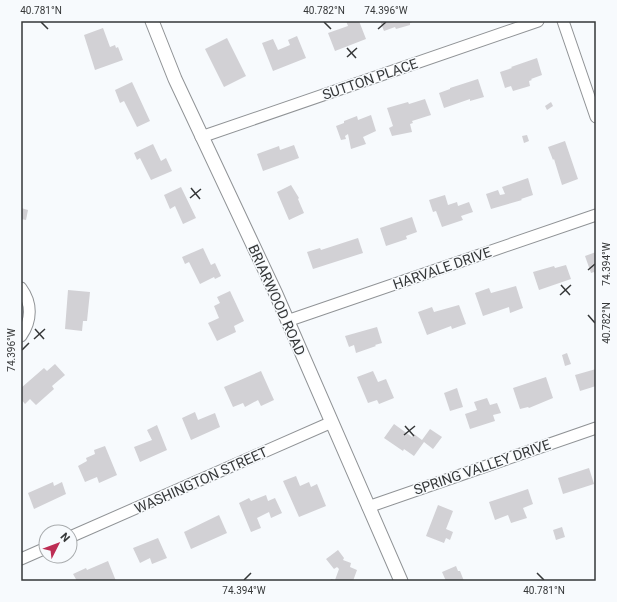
<svg xmlns="http://www.w3.org/2000/svg" width="617" height="602" font-family="Roboto,sans-serif">
	<rect width="100%" height="100%" fill="#f7fafd"/>
	<g fill="#d2d1d5">
		<polygon points="346,21 359,21 366,39 335,51 328,33 348,26"/>
		<polygon points="380,21 415,21 410,23 410,25 396,29 395,27 384,31"/>
		<polygon points="103,28 110,47 115,45 116,48 118,47 123,60 95,70 84,35"/>
		<polygon points="297,36 306,58 273,71 262,43 273,39 278,50 290,45 288,40"/>
		<polygon points="227,38 246,76 224,87 205,49"/>
		<polygon points="537,58 542,75 531,79 532,80 529,81 530,86 513,91 511,86 505,88 500,72 512,68 511,67"/>
		<polygon points="478,79 484,97 470,101 470,99 444,108 439,93 450,89 450,88"/>
		<polygon points="132,82 150,121 137,127 124,101 120,103 115,90"/>
		<polygon points="425,99 431,115 412,121 413,123 410,124 412,132 392,136 389,128 393,126 387,108 408,102 409,104"/>
		<polygon points="551,102 553,106 547,110 545,106"/>
		<polygon points="371,115 376,131 363,137 366,144 351,149 348,134 345,136 346,139 341,140 336,126 344,123 344,121 357,116 358,120"/>
		<polygon points="527,135 529,141 524,143 522,136"/>
		<polygon points="565,141 578,179 562,185 554,159 553,160 548,147"/>
		<polygon points="153,144 161,161 166,158 172,171 151,180 140,158 137,160 134,153"/>
		<polygon points="294,145 299,158 263,171 257,154 279,146 280,150"/>
		<polygon points="528,178 533,195 521,199 522,200 491,209 486,194 498,190 500,195 505,194 502,187"/>
		<polygon points="291,185 299,198 298,199 304,213 289,220 277,192"/>
		<polygon points="181,187 196,218 183,224 175,206 170,209 164,195"/>
		<polygon points="445,195 448,205 457,202 458,206 469,202 473,212 461,216 463,220 442,227 436,211 433,212 429,200"/>
		<polygon points="21,208 28,210 26,220 21,219"/>
		<polygon points="412,217 417,232 406,236 407,239 386,246 380,228"/>
		<polygon points="358,238 363,253 313,269 307,252 320,248 321,250"/>
		<polygon points="203,248 211,265 215,263 221,276 215,279 214,277 200,284 189,262 185,264 182,257"/>
		<polygon points="596,252 596,276 594,272 591,273 585,256"/>
		<polygon points="566,265 571,279 539,290 533,272 554,266 555,268"/>
		<polygon points="516,286 523,308 510,313 509,307 483,316 475,293 489,288 491,293"/>
		<polygon points="68,290 90,292 87,321 83,321 82,331 65,329"/>
		<polygon points="230,291 244,321 234,326 236,332 217,341 208,323 219,318 214,306 220,303 217,297"/>
		<polygon points="459,305 466,324 452,329 451,326 427,335 418,312 432,307 434,312"/>
		<polygon points="377,327 382,343 375,345 376,346 356,353 354,345 349,347 345,336"/>
		<polygon points="567,353 571,364 565,366 562,355"/>
		<polygon points="55,364 65,375 52,386 54,389 36,405 30,399 25,404 21,399 21,388 44,368 47,371"/>
		<polygon points="596,369 596,386 580,391 575,375"/>
		<polygon points="261,371 274,400 261,406 258,400 245,407 243,403 233,407 224,387"/>
		<polygon points="373,371 378,382 386,379 394,398 379,404 377,400 368,403 357,377"/>
		<polygon points="546,377 553,398 529,408 528,407 520,409 513,388"/>
		<polygon points="457,388 463,407 450,411 444,393"/>
		<polygon points="487,398 490,405 497,403 501,413 493,415 495,421 470,429 465,414 477,410 474,402"/>
		<polygon points="195,412 198,420 215,413 220,427 191,440 182,418"/>
		<polygon points="394,424 412,437 414,434 422,440 430,429 442,437 433,449 424,442 414,456 404,449 403,451 384,438"/>
		<polygon points="157,425 167,450 140,462 134,447 152,440 147,430"/>
		<polygon points="105,446 117,475 99,483 97,477 85,482 78,466 87,461 86,458 95,454 94,450"/>
		<polygon points="589,468 594,484 563,494 558,478"/>
		<polygon points="296,476 300,486 309,482 311,487 317,484 326,506 299,517 283,481"/>
		<polygon points="53,482 54,486 62,482 66,494 34,509 28,493"/>
		<polygon points="528,489 533,504 523,508 527,518 511,523 508,515 495,520 489,502"/>
		<polygon points="266,495 268,501 275,498 282,513 271,518 269,512 257,518 261,528 251,532 239,503 249,498 251,501"/>
		<polygon points="438,505 453,511 446,529 453,532 450,540 446,538 444,543 426,536"/>
		<polygon points="219,515 227,533 191,549 184,532"/>
		<polygon points="562,527 565,537 556,540 553,530"/>
		<polygon points="158,538 167,558 152,564 150,558 140,563 133,548"/>
		<polygon points="338,550 344,558 343,560 351,563 350,567 357,570 353,581 330,581 331,579 335,580 339,569 337,567 334,569 326,559"/>
		<polygon points="108,561 116,581 77,581 73,574 86,568 87,570"/>
		<polygon points="456,566 458,571 460,571 464,581 446,581 442,572"/>
	</g>
	<g fill="none" stroke-linecap="round" stroke-linejoin="round">
		<defs>
			<g id="minor">
				<polyline points="563,21 596,117"/>
				<polyline points="201,137 538,21"/>
				<path d="M21,288C32,303 32,320 21,336"/>
				<polyline points="287,321 596,215"/>
				<polyline points="368,507 596,428"/>
				<polyline points="70,537 332,422"/>
				<polyline points="21,559 46,548"/>
			</g>
			<polyline id="tertiary" points="152,21 175,79 276,294 401,581"/>
		</defs>
		<use href="#minor" stroke="#909396" stroke-width="13"/>
		<use href="#tertiary" stroke="#909396" stroke-width="15"/>
		<use href="#minor" stroke="#fff" stroke-width="11"/>
		<use href="#tertiary" stroke="#fff" stroke-width="13"/>
	</g>
	<path fill="none" stroke="#353738" stroke-width="1.5" d="M41,22L48,29M324,22L331,29M378,29L386,22M347,48L356,58M347,57L357,48M191,188L200,199M190,198L201,189M588,270L595,264M561,285L570,295M560,295L571,285M588,315L595,323M35,329L44,339M34,339L45,329M22,350L29,343M405,426L414,436M404,435L415,426M537,573L544,580M244,580L251,573"/>
	<g text-anchor="middle" dominant-baseline="central" stroke-width="3" stroke-linejoin="round" paint-order="stroke">
		<g font-size="14" fill="#353738" stroke="#f7fafd">
			<text transform="translate(370 79) rotate(-19)">SUTTON PLACE</text>
			<text transform="translate(442 268) rotate(-19)">HARVALE DRIVE</text>
			<text transform="translate(277 300) rotate(66)">BRIARWOOD ROAD</text>
			<text transform="translate(482 467) rotate(-19)">SPRING VALLEY DRIVE</text>
			<text transform="translate(201 480) rotate(-24)">WASHINGTON STREET</text>
		</g>
	</g>
	<rect width="617" height="602" fill="none" stroke="#f7fafd" stroke-width="44"/>
	<g transform="translate(58 544) rotate(48)"><circle r="19" fill="#f7fafd" stroke="#a9acae"/>
	<path d="M0-3L7 15L0 10L-7 15Z" fill="#bd2d54"/>
	<text y="-6" font-size="11" font-weight="bold" text-anchor="middle" fill="#353738">N</text>
	</g>
	<rect x="22" y="22" width="573" height="558" fill="none" stroke="#353738" stroke-width="1.5"/>
	<g font-size="10" text-anchor="middle" fill="#353738">
		<text x="41" y="14">40.781°N</text>
		<text x="324" y="14">40.782°N</text>
		<text x="386" y="14">74.396°W</text>
		<text transform="translate(606 264) rotate(-90)" y="4">74.394°W</text>
		<text transform="translate(606 323) rotate(-90)" y="4">40.782°N</text>
		<text transform="translate(11 350) rotate(-90)" y="4">74.396°W</text>
		<text x="244" y="594">74.394°W</text>
		<text x="544" y="594">40.781°N</text>
	</g>
</svg>
